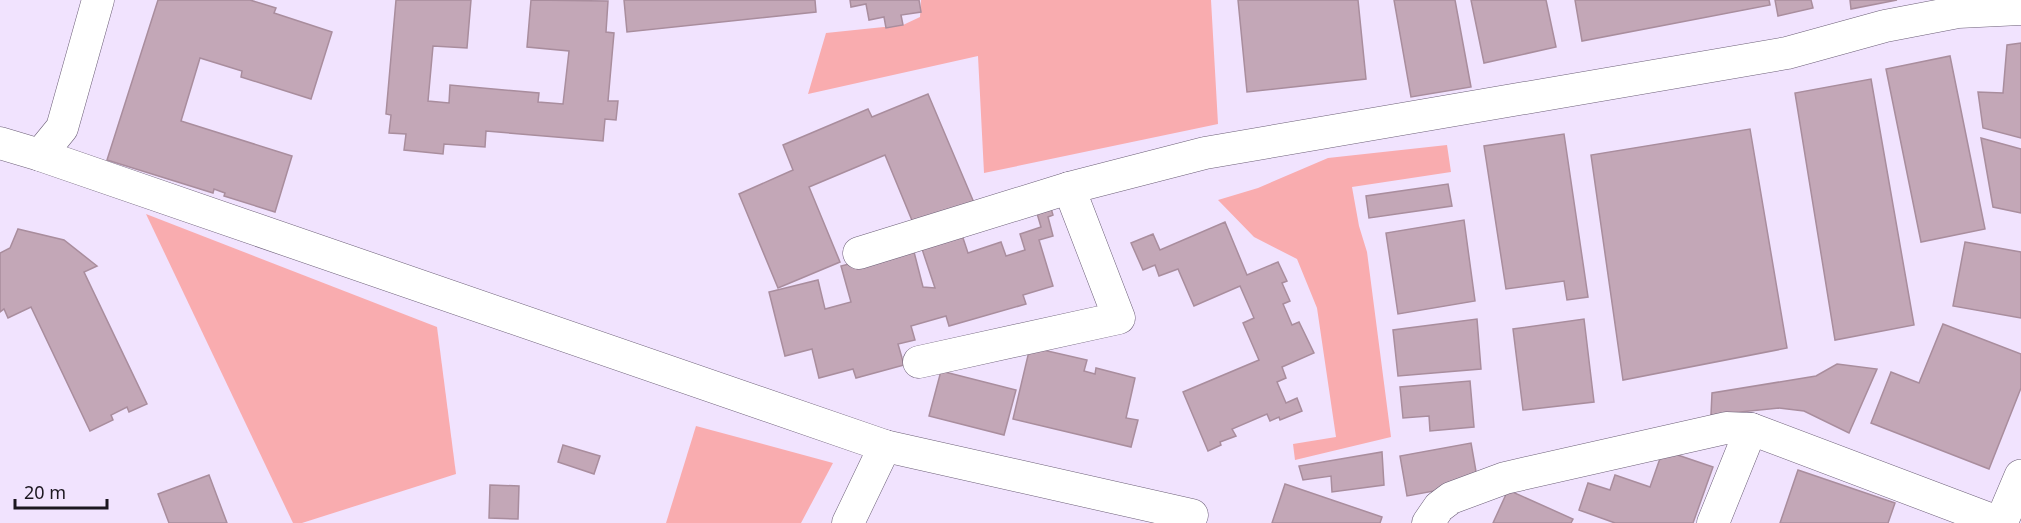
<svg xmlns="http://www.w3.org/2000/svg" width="2021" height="523" font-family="'Noto Sans',sans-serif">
	<rect width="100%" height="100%" fill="#f1e3fe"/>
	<g fill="#f9acaf">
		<polygon points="921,0 1211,0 1218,124 984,173 978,56 808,94 826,33 903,25 920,17"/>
		<polygon points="1447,145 1451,172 1352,187 1359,226 1367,252 1391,437 1295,460 1293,444 1336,437 1317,308 1297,259 1254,237 1218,200 1258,188 1328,158"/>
		<polygon points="146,214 437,327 456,474 302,523 293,523"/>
		<polygon points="696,426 833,463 801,523 666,523"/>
	</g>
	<g fill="#c3a7b7" stroke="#a98d9d" stroke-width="1.5">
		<polygon points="158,0 250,0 276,8 274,13 332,32 311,99 241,77 242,71 200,58 181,121 292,156 275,212 224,196 225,193 214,189 213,193 107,160"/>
		<polygon points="396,0 471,0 467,48 433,46 428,101 449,103 450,85 539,93 538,102 563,104 569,51 527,47 531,0 608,1 606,32 614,33 608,101 618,101 616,120 605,119 603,141 486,131 485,147 444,144 443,154 404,150 406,134 389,133 391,115 386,114"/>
		<polygon points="624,0 815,0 816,12 627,32"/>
		<polygon points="850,0 919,0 921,12 901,15 903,25 886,28 884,17 869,20 866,4 851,7"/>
		<polygon points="1238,0 1358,0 1366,79 1247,92"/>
		<polygon points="1394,0 1455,0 1471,87 1411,97"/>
		<polygon points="1471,0 1546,0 1556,47 1484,63"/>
		<polygon points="1575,0 1769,0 1770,5 1582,41"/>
		<polygon points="1775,0 1811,0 1813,8 1778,16"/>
		<polygon points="1850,0 1897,0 1851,9"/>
		<polygon points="2021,43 2021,138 1983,128 1978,92 2003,93 2007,45"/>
		<polygon points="1950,56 1985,229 1921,242 1886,69"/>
		<polygon points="1871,79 1914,325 1835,340 1795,93"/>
		<polygon points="928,94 975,205 916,230 885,155 809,187 840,262 778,288 739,194 793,170 783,145 868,109 872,117"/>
		<polygon points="1750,129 1787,348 1623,380 1591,155"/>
		<polygon points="1564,134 1588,297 1567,300 1564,281 1506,289 1484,146"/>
		<polygon points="1981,138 2021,149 2021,213 1993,207"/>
		<polygon points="1448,184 1452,206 1369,218 1366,196"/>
		<polygon points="1050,205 1053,215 1048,217 1053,236 1039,240 1053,286 1023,295 1026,304 949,326 946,316 911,326 915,340 898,344 904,365 856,378 853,369 819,378 812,349 785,356 769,292 818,280 825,309 851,302 841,266 913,248 923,287 935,288 922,249 962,235 968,253 1001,242 1006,256 1025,250 1020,234 1041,227 1036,210"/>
		<polygon points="1464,220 1475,301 1398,314 1386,233"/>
		<polygon points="1225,222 1247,275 1278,262 1287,281 1282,283 1290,301 1283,304 1292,325 1299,322 1314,353 1282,367 1286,378 1277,382 1286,403 1297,398 1302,411 1280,420 1279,417 1270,421 1267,414 1232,429 1236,436 1220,442 1221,445 1208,451 1183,392 1259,360 1243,323 1254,318 1240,286 1194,306 1178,269 1159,276 1155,265 1143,270 1131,243 1153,234 1160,250"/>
		<polygon points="18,229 64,240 97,266 84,272 147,404 129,412 127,407 111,415 113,420 90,431 31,307 8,318 4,309 0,312 0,253 10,248"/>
		<polygon points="1965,242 2021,252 2021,318 1953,306"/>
		<polygon points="1477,319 1481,369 1398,376 1393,330"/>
		<polygon points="1584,319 1594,402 1523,410 1513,329"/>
		<polygon points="1943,324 2021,354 2021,388 1989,469 1871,423 1891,372 1919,383"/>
		<polygon points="1030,347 1087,360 1084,371 1095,374 1096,368 1135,378 1126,418 1138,420 1131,447 1013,419"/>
		<polygon points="1837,364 1877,369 1849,433 1804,411 1779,408 1711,415 1712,393 1816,376"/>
		<polygon points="941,371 1016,390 1004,435 929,416"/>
		<polygon points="1470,381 1474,427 1430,431 1429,416 1403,418 1400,387"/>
		<polygon points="1471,443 1478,483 1407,496 1400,456"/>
		<polygon points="563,445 600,456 594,474 558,462"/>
		<polygon points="1663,450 1713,467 1693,523 1615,523 1579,510 1588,483 1610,490 1615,475 1650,487"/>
		<polygon points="1382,452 1384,485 1332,492 1331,476 1303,480 1299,466"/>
		<polygon points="1798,470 1895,503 1888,523 1780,523"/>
		<polygon points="209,475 227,523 169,523 158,494"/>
		<polygon points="1285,484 1382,517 1380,523 1272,523"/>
		<polygon points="490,485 519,486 518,519 489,518"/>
		<polygon points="1508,490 1573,519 1571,523 1493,523"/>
	</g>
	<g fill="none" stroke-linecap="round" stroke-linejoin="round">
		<defs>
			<g id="minor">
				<polyline points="0,143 40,155 62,128 98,0"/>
				<polyline points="40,155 885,446 1192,515"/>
				<polyline points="859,253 1069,188"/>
				<polyline points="919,362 1119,318 1069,188 1205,153 1787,53 1885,26 1958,12 2021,9"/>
				<polyline points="848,523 885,446"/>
				<polyline points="1428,523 1439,507 1451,498 1505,478 1726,428 1751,429 2000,523"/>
				<polyline points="1713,523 1751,429"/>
			</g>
			<polyline id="tertiary" points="2001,523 2021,476"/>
		</defs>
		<use href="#minor" stroke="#6c5f77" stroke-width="33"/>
		<use href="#tertiary" stroke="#6c5f77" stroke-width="34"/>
		<use href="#minor" stroke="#fff" stroke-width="32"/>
		<use href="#tertiary" stroke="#fff" stroke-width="33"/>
	</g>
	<path d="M15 499v9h92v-9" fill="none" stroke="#1c1720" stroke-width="3"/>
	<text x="24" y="499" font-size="18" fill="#1c1720" stroke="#f1e3fe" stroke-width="4.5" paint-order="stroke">20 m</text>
</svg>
